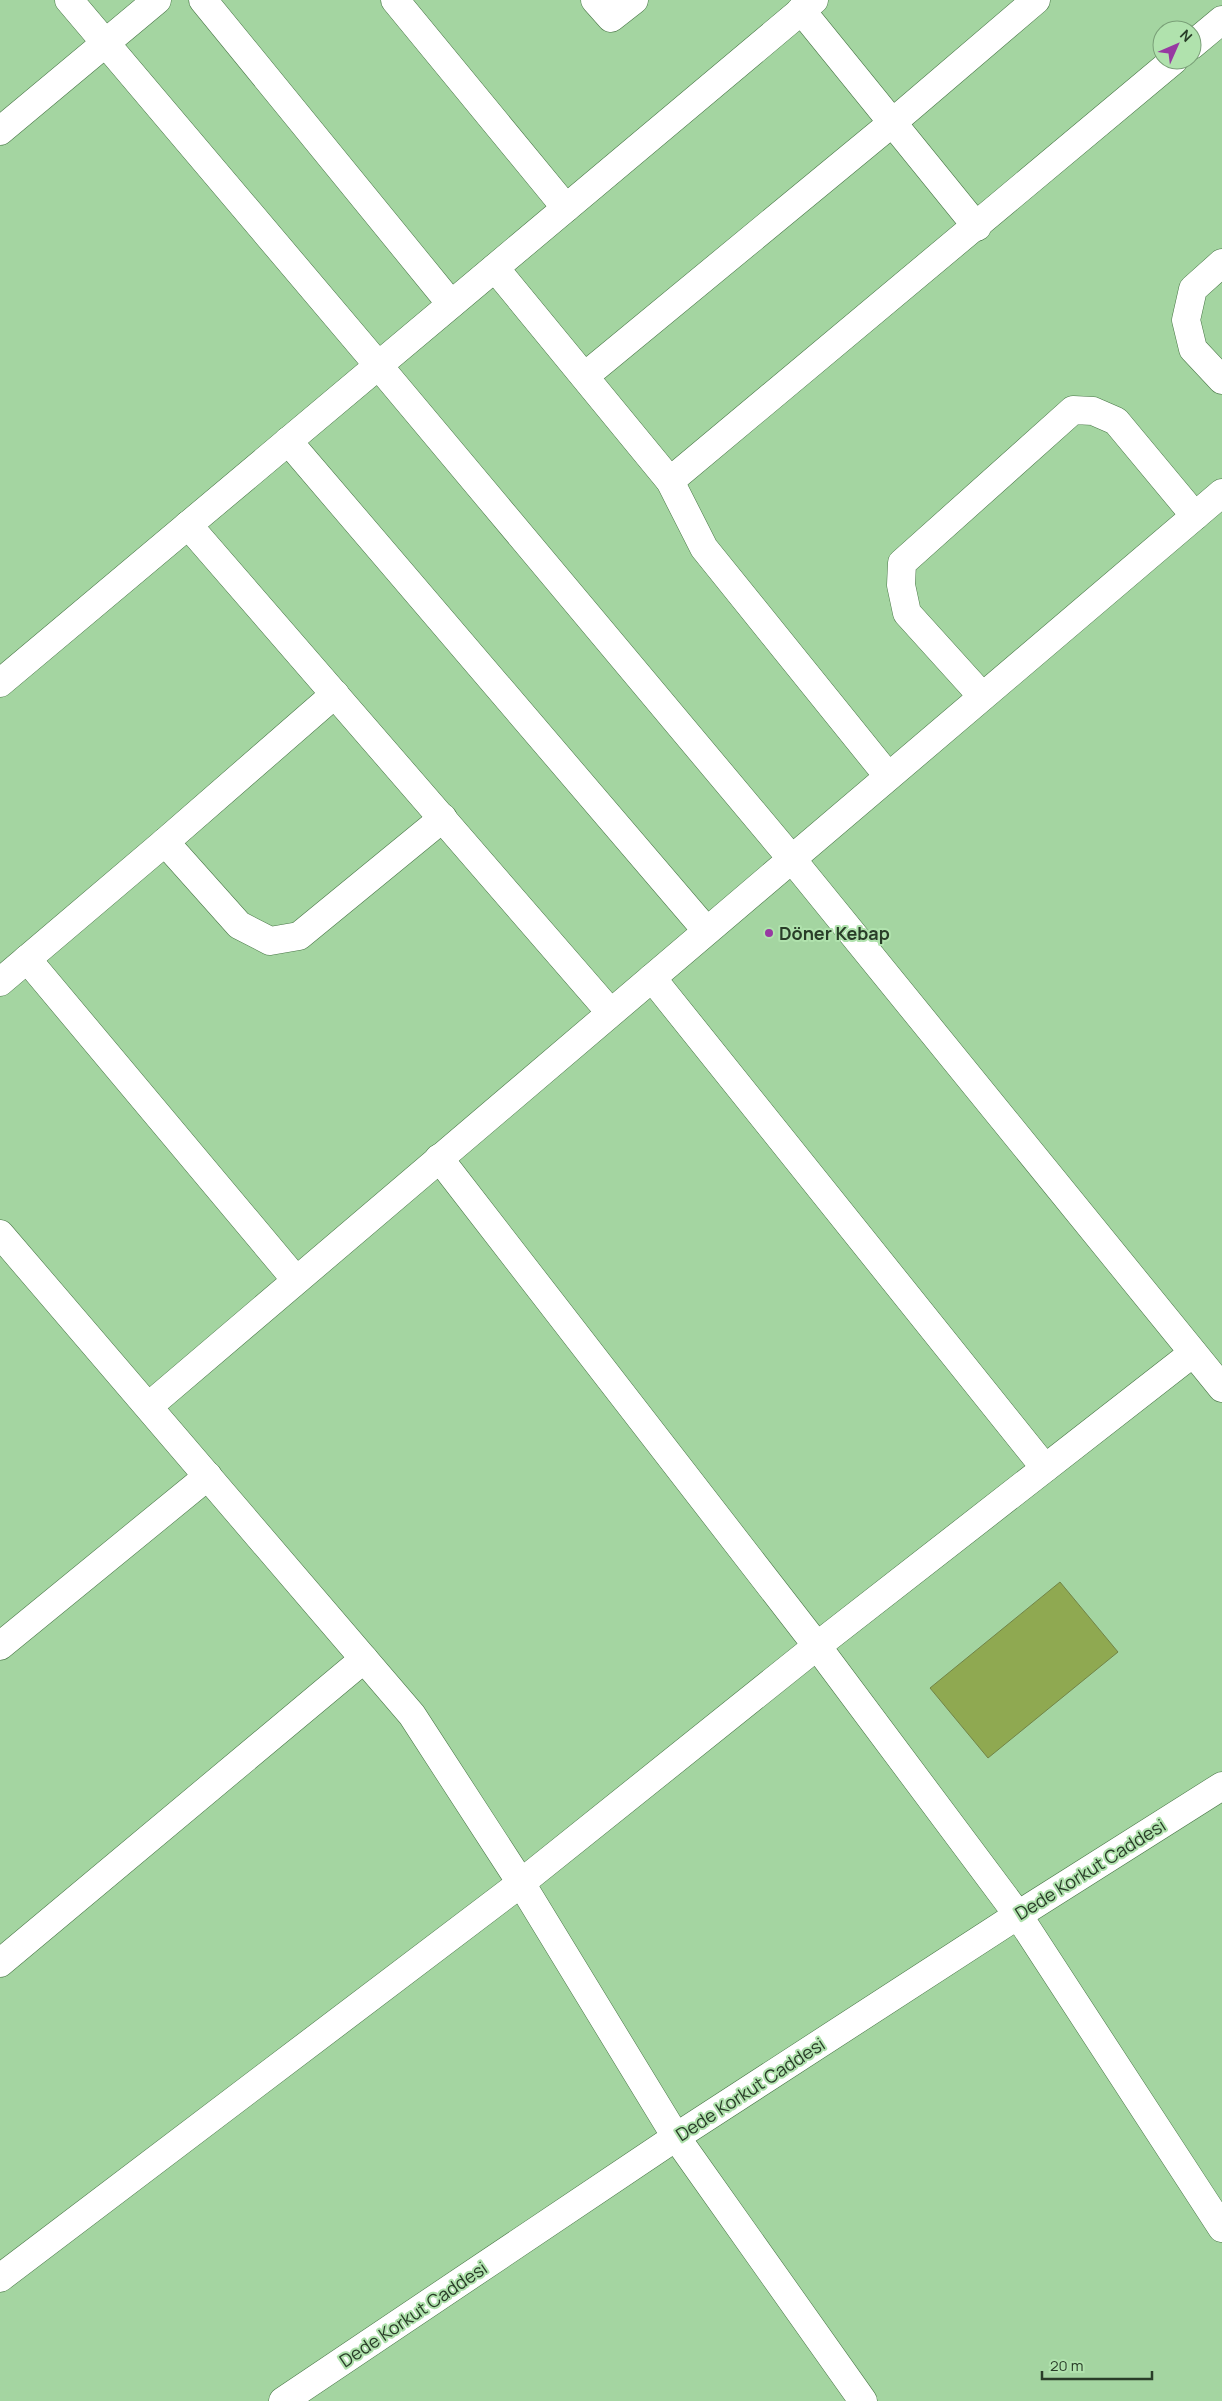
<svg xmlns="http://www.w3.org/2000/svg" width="1222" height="2401" font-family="Manrope,sans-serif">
	<rect width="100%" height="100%" fill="#a4d5a1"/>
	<polygon fill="#8fa951" stroke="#718447" points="1060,1582 1118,1652 988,1758 930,1688"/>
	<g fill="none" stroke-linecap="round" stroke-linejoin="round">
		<defs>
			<g id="minor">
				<polyline points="69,0 378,365 791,858 1222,1388"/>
				<polyline points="203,0 451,304"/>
				<polyline points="395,0 566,208"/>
				<polyline points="595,0 611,18 634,0"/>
				<polyline points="801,10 977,227"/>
				<polyline points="1192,45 1222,20"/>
				<polyline points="0,131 157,0"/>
				<polyline points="1222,263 1193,289 1186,320 1193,349 1222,380"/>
				<polyline points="495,268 670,481 704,548 888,776"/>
				<polyline points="585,376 892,123 1036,0"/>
				<polyline points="288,441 706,930"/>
				<polyline points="670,481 1174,60"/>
				<polyline points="188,525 610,1012"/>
				<polyline points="0,683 814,0"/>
				<polyline points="982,696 907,613 901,585 902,563 1073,410 1093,411 1116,421 1195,516"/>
				<polyline points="165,842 239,925 270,941 299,936 443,818"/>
				<polyline points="27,959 296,1280"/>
				<polyline points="652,978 1045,1468"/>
				<polyline points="0,982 165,842 335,694"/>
				<polyline points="439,1158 817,1646 1018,1915 1222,2228"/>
				<polyline points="0,1234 412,1715 521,1883 676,2137 863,2401"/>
				<polyline points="149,1406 1222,493"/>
				<polyline points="0,1646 208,1476"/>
				<polyline points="0,1963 364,1659"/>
				<polyline points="0,2278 521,1883 817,1646 1193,1353"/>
			</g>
			<polyline id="major" points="283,2401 676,2137 1018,1915 1222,1786"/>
		</defs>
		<use href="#minor" stroke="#497747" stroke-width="29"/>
		<use href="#major" stroke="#497747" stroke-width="29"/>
		<use href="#minor" stroke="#fff" stroke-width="28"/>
		<use href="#major" stroke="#fff" stroke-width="28"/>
	</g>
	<circle fill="#9739a2" stroke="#b0e2ad" stroke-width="2" cx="769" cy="933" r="5"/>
	<g text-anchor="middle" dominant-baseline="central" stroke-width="4" stroke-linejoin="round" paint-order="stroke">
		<g font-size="18" font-weight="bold" fill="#293d28" stroke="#b0e2ad" text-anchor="start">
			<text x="779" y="933">Döner Kebap</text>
		</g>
		<g font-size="18" fill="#293d28" stroke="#b0e2ad">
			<text transform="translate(1090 1869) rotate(-32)">Dede Korkut Caddesi</text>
			<text transform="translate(750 2089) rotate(-33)">Dede Korkut Caddesi</text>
			<text transform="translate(413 2314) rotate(-34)">Dede Korkut Caddesi</text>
		</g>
	</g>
	<g transform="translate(1177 45) rotate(45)"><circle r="24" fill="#b0e2ad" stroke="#7aa078"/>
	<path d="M0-4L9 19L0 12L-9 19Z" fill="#9739a2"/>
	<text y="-8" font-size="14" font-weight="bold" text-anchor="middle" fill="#293d28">N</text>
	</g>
	<path d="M1042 2371v8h110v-8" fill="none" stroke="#293d28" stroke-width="2.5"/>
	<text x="1050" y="2371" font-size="15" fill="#293d28" stroke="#b0e2ad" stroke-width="4" paint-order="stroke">20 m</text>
</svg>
